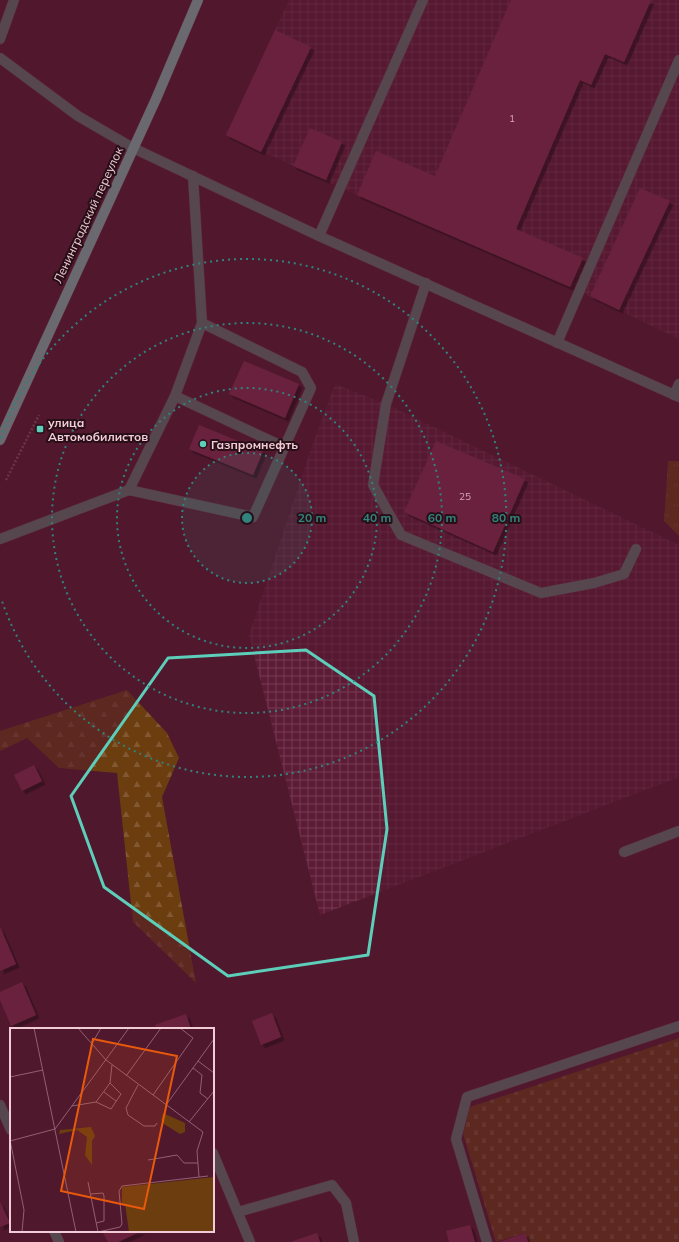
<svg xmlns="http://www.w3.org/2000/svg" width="679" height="1242" font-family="Mulish,sans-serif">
	<defs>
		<pattern id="industrial-grid" width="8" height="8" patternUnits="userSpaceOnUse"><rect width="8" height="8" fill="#5d1c35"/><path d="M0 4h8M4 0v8" fill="none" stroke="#753c52"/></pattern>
		<pattern id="grass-tufts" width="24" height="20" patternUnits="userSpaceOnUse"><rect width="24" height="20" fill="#6b3d0f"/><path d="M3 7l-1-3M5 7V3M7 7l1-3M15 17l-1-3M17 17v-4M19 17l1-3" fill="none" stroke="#815831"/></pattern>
		<pattern id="forest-firs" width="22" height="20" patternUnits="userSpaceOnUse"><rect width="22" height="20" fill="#6b3d0f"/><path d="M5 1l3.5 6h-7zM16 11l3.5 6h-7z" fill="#815831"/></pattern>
		<pattern id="cemetery-stones" width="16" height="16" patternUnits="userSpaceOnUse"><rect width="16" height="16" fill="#6b3d0f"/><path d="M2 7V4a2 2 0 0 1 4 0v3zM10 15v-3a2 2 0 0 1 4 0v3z" fill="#815831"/></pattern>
		<filter id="shadow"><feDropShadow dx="3.5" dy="3.5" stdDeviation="0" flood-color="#0009"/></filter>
	</defs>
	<rect width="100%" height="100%" fill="#50182d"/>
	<g fill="url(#industrial-grid)">
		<polygon points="289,0 679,0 679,339 570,287 357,195 226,135"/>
		<polygon points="335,384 386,404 679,545 679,777 320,915 249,635 311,449"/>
	</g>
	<polygon fill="url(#grass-tufts)" points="668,461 679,461 679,536 664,521"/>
	<polygon fill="url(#forest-firs)" points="127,690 167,733 179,758 162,797 196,983 133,922 117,773 59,768 27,738 0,751 0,731"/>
	<polygon fill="url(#cemetery-stones)" points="679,1038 679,1242 528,1242 524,1233 496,1242 463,1134 470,1107"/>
	<g fill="#8a2f51" filter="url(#shadow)">
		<polygon points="511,0 651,0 624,62 605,54 591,85 580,80 516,229 583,258 570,287 357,195 376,151 435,176"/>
		<polygon points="275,30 311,47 261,152 226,135"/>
		<polygon points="310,128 342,142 326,180 293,166"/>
		<polygon points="640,188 670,201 619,310 590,296"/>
		<polygon points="244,361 299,384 285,418 229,394"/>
		<polygon points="199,425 263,451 253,475 189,449"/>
		<polygon points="436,441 525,479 493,552 404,512"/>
		<polygon points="34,765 42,781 22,791 14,775"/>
		<polygon points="0,927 16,964 0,971"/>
		<polygon points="22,982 36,1015 11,1026 0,1000 0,992"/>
		<polygon points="272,1013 281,1037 261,1045 252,1021"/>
		<polygon points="186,1014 191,1029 157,1029 155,1025"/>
		<polygon points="0,1202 10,1223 0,1227"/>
		<polygon points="470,1225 475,1242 449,1242 446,1231"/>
		<polygon points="102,1231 142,1231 118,1242 108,1242"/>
		<polygon points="317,1233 320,1242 290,1242"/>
		<polygon points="525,1233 528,1242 499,1242"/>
	</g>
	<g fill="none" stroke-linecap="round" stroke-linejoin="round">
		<defs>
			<g id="minor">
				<polyline points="0,39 14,0"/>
				<polyline points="0,58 78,116 133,148 319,236 679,397"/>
				<polyline points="319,236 423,0"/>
				<polyline points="426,283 386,404 373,485 401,535 541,593 594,583 624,574 636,549"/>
				<polyline points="557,343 679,60"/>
				<polyline points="674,395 679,384"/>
				<polyline points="175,396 284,447"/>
				<polyline points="129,490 175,396 202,323 193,176"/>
				<polyline points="0,539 129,490 253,517 311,388 302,372 202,323"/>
				<polyline points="624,852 679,831"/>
				<polyline points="0,1105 11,1130"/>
				<polyline points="213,1153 250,1242"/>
				<polyline points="238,1212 332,1185 346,1203 354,1242"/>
				<polyline points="54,1231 59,1242"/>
				<polyline points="487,1242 456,1139 467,1097 679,1026"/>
			</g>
			<polyline id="major" points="0,440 156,99 198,0"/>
		</defs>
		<use href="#minor" stroke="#6d384b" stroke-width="11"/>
		<use href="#major" stroke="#6d384b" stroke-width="11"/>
		<polyline stroke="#8b5a6b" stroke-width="2.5" stroke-dasharray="2 2" stroke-linecap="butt" points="6,480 39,415"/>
		<use href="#minor" stroke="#5d7e77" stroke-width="10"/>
		<use href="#major" stroke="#87cdbf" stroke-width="10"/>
	</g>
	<path d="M0 0H679V1242H0ZM306,650L374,696L387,829L368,955L228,976L104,887L71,796L168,658Z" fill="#50182d" fill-opacity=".55" fill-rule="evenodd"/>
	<path fill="none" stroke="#5cceba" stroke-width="3" stroke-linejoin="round" d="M306,650L374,696L387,829L368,955L228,976L104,887L71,796L168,658Z"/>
	<circle cx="247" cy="518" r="65" fill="#31837e" fill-opacity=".12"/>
	<g fill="none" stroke="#31837e" stroke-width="2" stroke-dasharray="2 4">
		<circle cx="247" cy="518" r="65"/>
		<circle cx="247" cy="518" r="130"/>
		<circle cx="247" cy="518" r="195"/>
		<path d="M1 438A259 259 0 1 1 1 598"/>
	</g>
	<g fill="#5cceba" stroke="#270e17" stroke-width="1.5">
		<rect x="36" y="425" width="8" height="8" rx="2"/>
		<circle cx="203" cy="444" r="4"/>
	</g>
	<g text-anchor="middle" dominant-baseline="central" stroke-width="4" stroke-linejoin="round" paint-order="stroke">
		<g font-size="10" fill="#d7a5b5">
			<text x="512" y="118">1</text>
			<text x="465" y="496">25</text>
		</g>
		<g font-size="12" fill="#f1ccd6" stroke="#270e17">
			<text transform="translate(88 215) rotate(-65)">Ленинградский переулок</text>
		</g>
		<g font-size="12" font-weight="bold" fill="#f1ccd6" stroke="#270e17" text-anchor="start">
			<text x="48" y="422">улица<tspan x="48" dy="14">Автомобилистов</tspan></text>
			<text x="211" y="444">Газпромнефть</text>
		</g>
	</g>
	<g transform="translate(10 1028)">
		<rect width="204" height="204" fill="#50182d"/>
		<path d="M153,85L175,95V104L170,106L154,96L151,92Z" fill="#6b3d0f"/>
		<path d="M81,99L85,108L82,113V137L75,127L77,109L67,102L49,106L50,102Z" fill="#6b3d0f"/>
		<path d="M204,149V204H119L115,176H112V159Z" fill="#6b3d0f"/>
		<path fill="none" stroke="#906071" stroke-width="1" d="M24,0L66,204M68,0L96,32L193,104L187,123L189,149M81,17L91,0M188,33L204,45M183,40L192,47L190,65L198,71M116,48L151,0M0,49L33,42M128,57L116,80L118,87L134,98H145L147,95M94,64L106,73M143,67L183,10L170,0M86,74L100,55L102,37M156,77L204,11M62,78L86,74L101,81L111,66L100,55M179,94L204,63M0,112L14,182L12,204M0,113L45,101L119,0M138,132L167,127L174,135H188M78,154L88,204M81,166L93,165L94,168V193L86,195M88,204L110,199L112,196L109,163L112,158L198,148"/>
		<path fill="#e8590c" fill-opacity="0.15" stroke="#e8590c" stroke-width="2" d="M83,11L167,28L134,181L51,163Z"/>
		<rect width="204" height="204" fill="none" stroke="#f1ccd6" stroke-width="2"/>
	</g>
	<circle cx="247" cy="518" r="6" fill="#31837e" stroke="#270e17" stroke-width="2"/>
	<g font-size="12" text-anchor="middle" font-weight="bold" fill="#31837e" stroke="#270e17" stroke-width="4" stroke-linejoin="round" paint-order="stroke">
		<text x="312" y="522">20 m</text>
		<text x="377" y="522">40 m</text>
		<text x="442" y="522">60 m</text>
		<text x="506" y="522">80 m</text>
	</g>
</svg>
